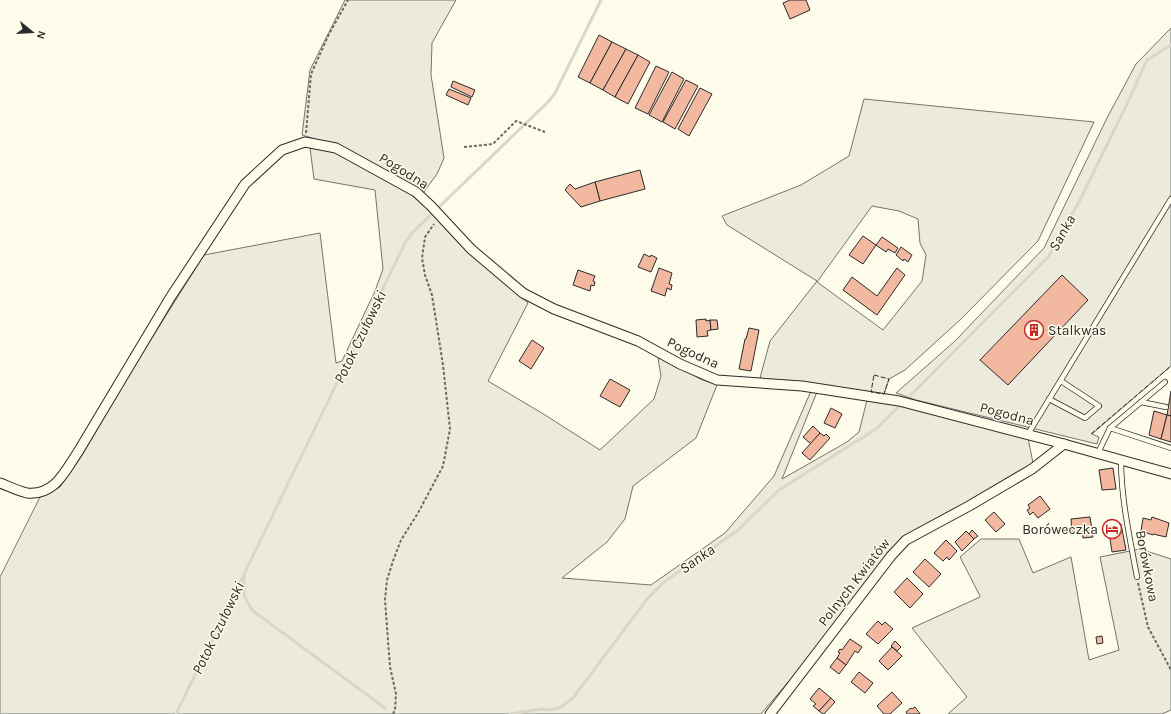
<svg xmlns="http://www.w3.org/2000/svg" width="1171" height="714" font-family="Karla,sans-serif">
	<rect width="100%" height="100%" fill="#fdfbea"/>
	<g fill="#ecebdb" stroke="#74746e" fill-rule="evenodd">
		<polygon points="345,0 456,0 432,43 431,75 444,158 437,174 423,193 344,148 302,135 310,70"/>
		<polygon points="1171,28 1171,366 1092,434 1099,437 1097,444 916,400 896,393 955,341 1044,248 1107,118 1136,64"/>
		<path d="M864,99L1094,122L1038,241L961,319L905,370L889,379L884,394L760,378L770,341L817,281L727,225L722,216L801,185L849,156ZM872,206L899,211L918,219L920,243L926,255L922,281L883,330L817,282Z"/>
		<polygon points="310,148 335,151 409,193 429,210 511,288 528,303 488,381 545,415 600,450 654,399 661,376 658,358 670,362 700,379 717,385 696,438 633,486 625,519 607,542 562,578 651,585 725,533 774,476 811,391 817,392 782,479 847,442 859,432 867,400 895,403 1028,438 1033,463 925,527 903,536 795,674 761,714 0,714 0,577 40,497 60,487 81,457 138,360 204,255 320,233 336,363 342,361 375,291 383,269 375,190 314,179"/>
		<polygon points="981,539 1019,539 1033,573 1071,557 1089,660 1119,650 1100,557 1140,549 1171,559 1171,710 1162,714 948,714 967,697 912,628 980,597 980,596 960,557"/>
	</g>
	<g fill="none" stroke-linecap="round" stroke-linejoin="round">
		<g stroke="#d8d7c9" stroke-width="3">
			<polyline points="911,395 1049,256 1080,200 1127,104 1147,60 1171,45"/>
			<path d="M245,576C242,593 243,597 253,611L385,708"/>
			<polyline points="176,714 406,241 412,233 548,102 555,93 601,0"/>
			<polyline points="510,714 542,709 550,710 561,707 573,698 647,599 664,582 738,530 779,490 876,429 899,406"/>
		</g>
	</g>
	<g fill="#f2b8a0" stroke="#2b2b2b">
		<polygon points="790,0 806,0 810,10 790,19 783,3"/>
		<polygon points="599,35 612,42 590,83 578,77"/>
		<polygon points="612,42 626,49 603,90 590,83"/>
		<polygon points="626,49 638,55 615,97 603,90"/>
		<polygon points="638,55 650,62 628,104 615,97"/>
		<polygon points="656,66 669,72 648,114 635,108"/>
		<polygon points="672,72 684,79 662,122 649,115"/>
		<polygon points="686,80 698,86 675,129 663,122"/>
		<polygon points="453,81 475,90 472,97 451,87"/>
		<polygon points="700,88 712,94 689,136 678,129"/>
		<polygon points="449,89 471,98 468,105 446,95"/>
		<polygon points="640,170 645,189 600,201 595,182"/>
		<polygon points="595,182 600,201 581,207 565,190 570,184 575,189"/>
		<polygon points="863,236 876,245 863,264 849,255"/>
		<polygon points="882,237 898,248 895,253 888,249 886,252 876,245"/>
		<polygon points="901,247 912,255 908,262 904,259 903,261 896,255"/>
		<polygon points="644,254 650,257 651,255 657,258 651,272 638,267"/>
		<polygon points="659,268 672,273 669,284 672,285 671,290 667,288 665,296 651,291"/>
		<polygon points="897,268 905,275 877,315 843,290 852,277 877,296"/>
		<polygon points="578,270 595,276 593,281 595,282 594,286 591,285 590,291 573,285"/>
		<polygon points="1062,275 1088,300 1008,385 980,360"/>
		<polygon points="706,319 706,321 710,320 711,330 707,331 708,336 697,337 696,320"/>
		<polygon points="710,320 717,320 718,329 711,330"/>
		<polygon points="749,328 759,330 751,371 739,369 745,339 746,339"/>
		<polygon points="532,340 544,348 531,369 519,361"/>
		<polygon points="610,379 630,390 620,407 600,396"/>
		<polygon points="1171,391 1171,416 1167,415"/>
		<polygon points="831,408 842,414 835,428 824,423"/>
		<polygon points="1154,411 1167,415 1161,439 1149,435"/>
		<polygon points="1167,415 1171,416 1171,442 1161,439"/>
		<polygon points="813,426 820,433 811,444 803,437"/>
		<polygon points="820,433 824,436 826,434 830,438 810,460 802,453"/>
		<polygon points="1113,468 1116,489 1102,490 1099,470"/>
		<polygon points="1040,496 1050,509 1038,518 1033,512 1030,515 1027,510 1030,508 1028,505"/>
		<polygon points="994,512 1005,524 996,532 985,520"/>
		<polygon points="1090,517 1093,537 1083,538 1082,532 1072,533 1071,519"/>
		<polygon points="1152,517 1169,523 1166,537 1153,534 1153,535 1141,531 1143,518 1151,520"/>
		<polygon points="1121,524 1126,550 1112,552 1108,526"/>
		<polygon points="972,530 978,536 974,539 969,534"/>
		<polygon points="966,531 974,539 962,551 955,542"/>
		<polygon points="946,540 957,551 949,560 947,557 943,561 934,553"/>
		<polygon points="925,559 941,574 929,587 913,572"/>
		<polygon points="907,578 923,594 910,608 894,592"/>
		<polygon points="878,621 882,625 885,622 893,629 878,644 866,634"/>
		<polygon points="1102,636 1103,643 1097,644 1096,637"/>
		<polygon points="850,639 862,647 858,653 855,651 846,665 837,658 840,653 838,652 840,649 842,650"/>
		<polygon points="895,641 901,647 897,651 891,646"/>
		<polygon points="892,647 902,656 888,670 879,661"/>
		<polygon points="837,658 846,665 839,674 830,667"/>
		<polygon points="859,672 873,683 865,693 851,682"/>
		<polygon points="819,688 831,698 819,711 813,706 816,704 810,699"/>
		<polygon points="892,692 902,703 890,714 884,714 877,706"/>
		<polygon points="831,698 835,702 824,714 823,714 819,711"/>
		<polygon points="915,707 920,714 907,714 906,712 911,708 912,709"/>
	</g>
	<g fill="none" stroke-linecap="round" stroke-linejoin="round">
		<defs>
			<g id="service">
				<polyline points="1049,399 1085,418 1099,406 1061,381"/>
				<polyline points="1141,402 1166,407"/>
				<polyline points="1110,428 1165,382"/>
				<polyline points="1028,434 1171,199"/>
				<polyline points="1098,453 1110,428 1171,448"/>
				<path d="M1121,460C1121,499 1130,539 1137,577"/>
			</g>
			<g id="minor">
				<path d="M0,483C8,486 18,491 27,493C55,496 65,471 78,452L170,298L245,184L282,150L305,142L336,148L416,192L431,206L471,249L523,293L554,309L638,341L680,364L717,380L802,386L899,401L1064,444L1171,474"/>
				<polyline points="770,714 891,556 906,540 969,506 1032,469 1064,444"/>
			</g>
		</defs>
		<use href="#service" stroke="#2b2b2b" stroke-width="6"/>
		<use href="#minor" stroke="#2b2b2b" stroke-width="11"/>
		<g stroke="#6a6964" stroke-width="2" stroke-dasharray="3 2" stroke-linecap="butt">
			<polyline points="306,133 311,74 329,34 348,0"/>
			<polyline points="464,147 493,144 516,121 545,132"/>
			<polyline points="1138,583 1148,627 1171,670"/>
			<polyline points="393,714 395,710 396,694 390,667 385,600 387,580 393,561 401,540 418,513 443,466 450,429 443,365 432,295 425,275 422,258 425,237 434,224"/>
		</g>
		<use href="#service" stroke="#fdfbea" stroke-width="4.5"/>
		<use href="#minor" stroke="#fdfbea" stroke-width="9"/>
		<g stroke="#2b2b2b" stroke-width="1" stroke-dasharray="5 2" stroke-linecap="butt">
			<polygon points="874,375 889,379 884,394 871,392"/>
			<polyline points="1091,434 1171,366"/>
		</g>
	</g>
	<defs>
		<symbol id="building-ring" viewBox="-11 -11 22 22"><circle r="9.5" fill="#fdfbea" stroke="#c62828" stroke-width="1.5"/><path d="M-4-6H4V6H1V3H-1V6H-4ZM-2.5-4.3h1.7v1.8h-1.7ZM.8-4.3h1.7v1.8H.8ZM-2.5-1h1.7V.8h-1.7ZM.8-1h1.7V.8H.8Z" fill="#c62828"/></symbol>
		<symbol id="hotel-ring" viewBox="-11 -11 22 22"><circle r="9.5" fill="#fdfbea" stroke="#c62828" stroke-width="1.5"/><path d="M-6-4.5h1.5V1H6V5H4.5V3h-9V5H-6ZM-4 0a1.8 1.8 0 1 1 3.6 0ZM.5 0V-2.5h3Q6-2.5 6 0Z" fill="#c62828"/></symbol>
	</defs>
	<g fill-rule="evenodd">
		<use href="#building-ring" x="1023" y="319" width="22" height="22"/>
		<use href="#hotel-ring" x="1101" y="518" width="22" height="22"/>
	</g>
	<g text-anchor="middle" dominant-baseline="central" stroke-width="3" stroke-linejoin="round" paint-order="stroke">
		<g font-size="14" fill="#2b2b2b" stroke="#fdfbea">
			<text transform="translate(404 171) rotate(32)">Pogodna</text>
			<text transform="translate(693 353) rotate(25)">Pogodna</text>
			<text transform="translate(1007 414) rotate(15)">Pogodna</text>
			<text transform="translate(1147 566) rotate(79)">Borówkowa</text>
			<text transform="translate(854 582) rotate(-52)">Polnych Kwiatów</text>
		</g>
		<g font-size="14" fill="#2b2b2b" stroke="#fdfbea" text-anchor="start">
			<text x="1048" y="330">Stalkwas</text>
			<text x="1098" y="529" text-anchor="end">Boróweczka</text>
		</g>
		<g font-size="15" font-style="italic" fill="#2b2b2b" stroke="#fdfbea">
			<text transform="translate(1062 233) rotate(-61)">Sanka</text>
			<text transform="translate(360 337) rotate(-64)">Potok Czułowski</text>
			<text transform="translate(697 559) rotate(-35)">Sanka</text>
			<text transform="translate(218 628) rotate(-64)">Potok Czułowski</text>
		</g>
	</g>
	<g transform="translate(32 32) rotate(108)" stroke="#fdfbea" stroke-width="3" paint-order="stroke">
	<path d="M0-3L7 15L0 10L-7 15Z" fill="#2b2b2b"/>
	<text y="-6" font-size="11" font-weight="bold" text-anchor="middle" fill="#2b2b2b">N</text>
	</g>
</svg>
